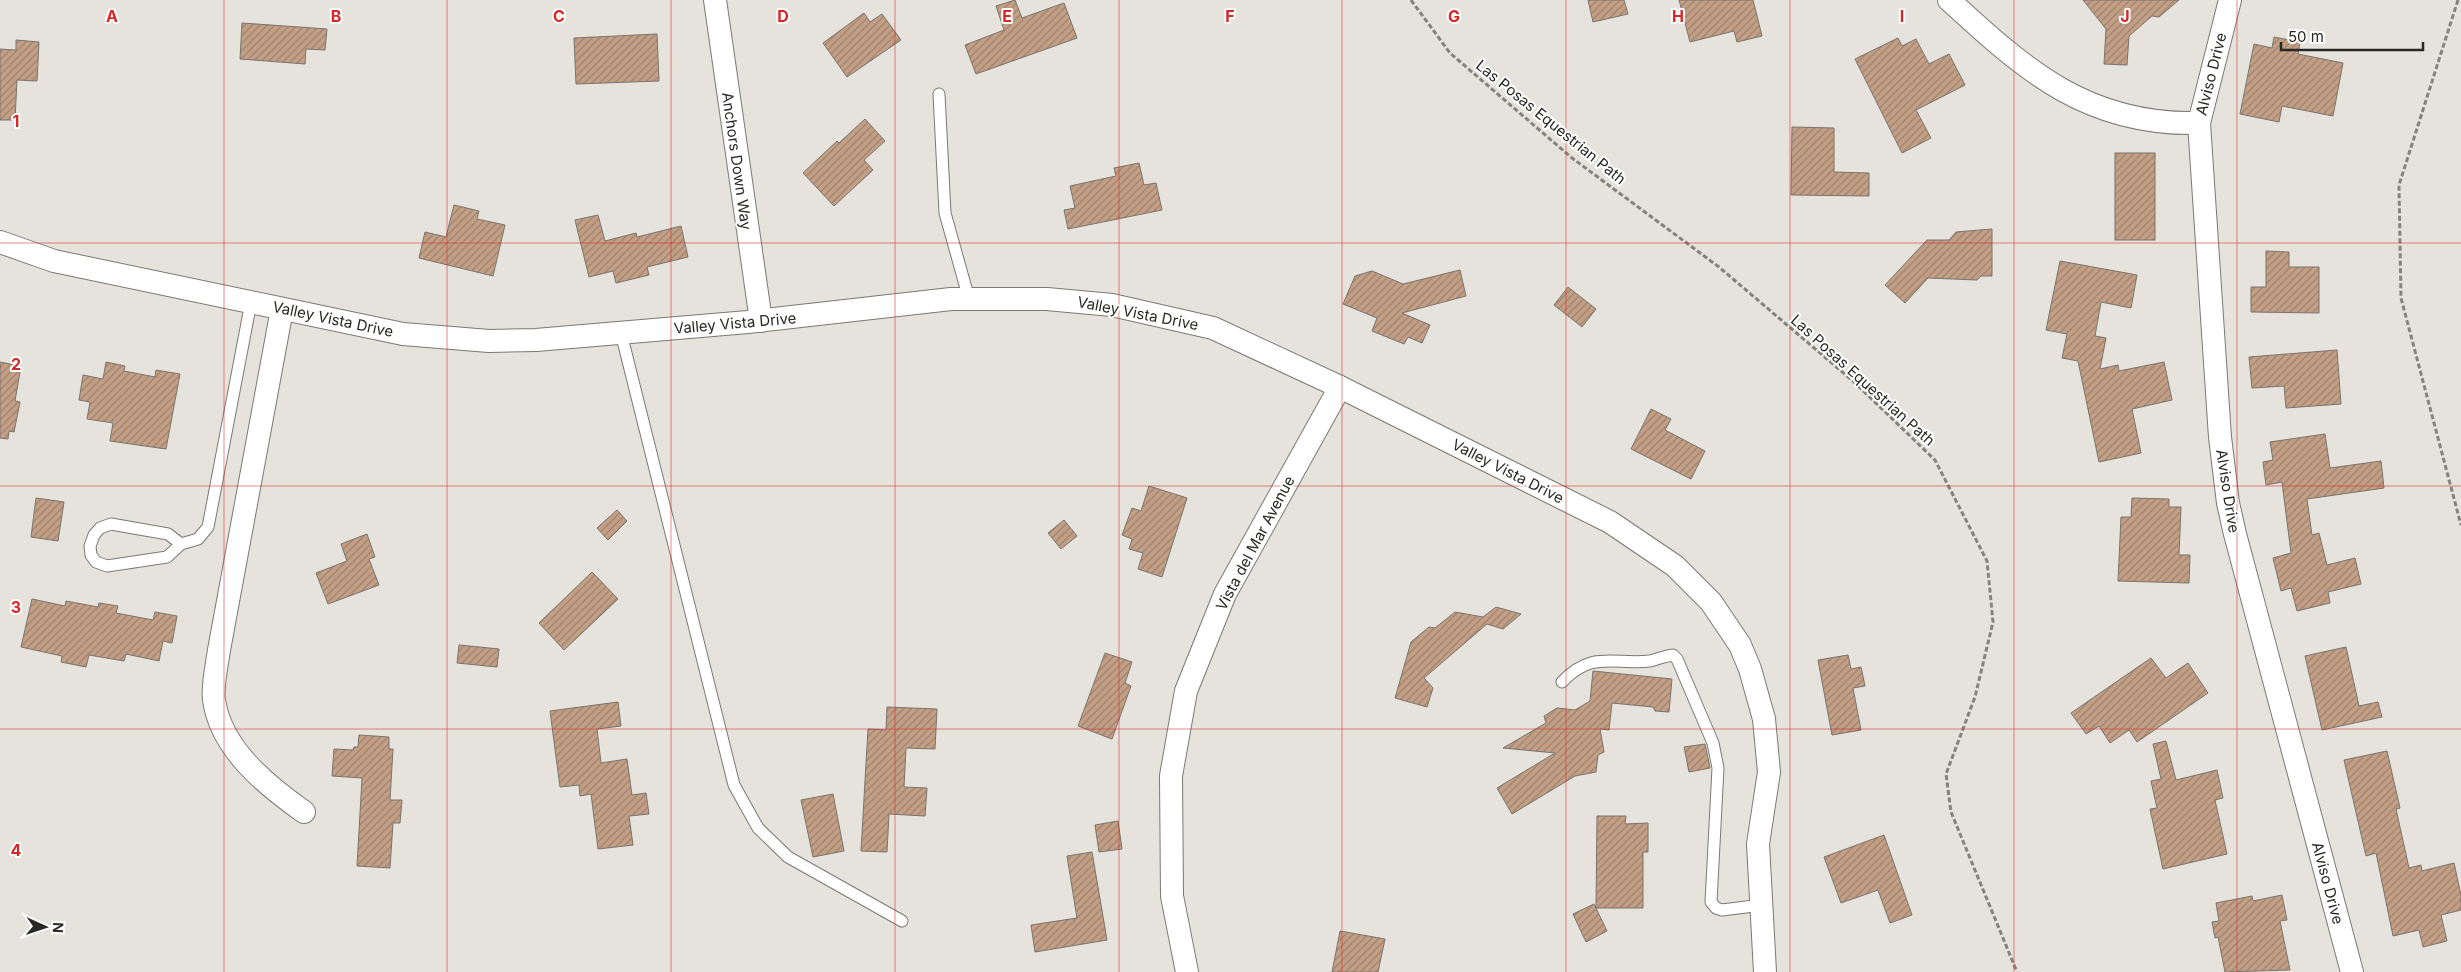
<svg xmlns="http://www.w3.org/2000/svg" width="2461" height="972" font-family="Inter,sans-serif">
	<defs>
		<pattern id="building-hatch" width="6" height="6" patternUnits="userSpaceOnUse" patternTransform="scale(1.25)"><rect width="6" height="6" fill="#c3a085"/><path d="M-1 1l2-2M0 6l6-6M5 7l2-2" fill="none" stroke="#9e826d"/></pattern>
	</defs>
	<rect width="100%" height="100%" fill="#e5e3db"/>
	<g fill="url(#building-hatch)" stroke="#7a736e">
		<polygon points="1015,0 1022,18 1064,3 1077,38 976,74 965,45 1004,30 996,6"/>
		<polygon points="1588,0 1624,0 1628,14 1593,22"/>
		<polygon points="1679,0 1753,0 1762,36 1737,42 1734,31 1690,42"/>
		<polygon points="2083,0 2179,0 2159,17 2152,16 2129,36 2127,65 2104,64 2106,29"/>
		<polygon points="864,13 870,22 882,14 901,40 847,77 823,43"/>
		<polygon points="242,23 327,29 325,50 306,49 305,64 240,59"/>
		<polygon points="657,34 659,81 576,84 574,38"/>
		<polygon points="2274,37 2300,42 2298,54 2343,63 2333,116 2282,106 2279,122 2240,114 2254,44 2272,48"/>
		<polygon points="1898,38 1902,46 1916,39 1929,64 1949,54 1965,85 1916,110 1931,138 1902,153 1855,59"/>
		<polygon points="16,40 39,42 37,81 17,80 15,120 0,120 0,49 16,50"/>
		<polygon points="865,119 885,141 864,160 873,170 834,206 803,173 837,141 839,143"/>
		<polygon points="1792,127 1834,128 1834,172 1869,173 1869,196 1791,195"/>
		<rect x="2115" y="153" width="40" height="87"/>
		<polygon points="1139,163 1144,185 1156,183 1162,210 1068,229 1064,210 1075,208 1070,186 1116,176 1114,168"/>
		<polygon points="454,205 479,211 477,219 505,225 493,276 419,258 425,232 446,237"/>
		<polygon points="598,215 605,241 636,233 637,237 681,226 688,257 647,267 649,275 616,283 613,271 589,277 575,220"/>
		<polygon points="1992,229 1992,276 1981,276 1977,280 1928,278 1905,303 1885,285 1927,240 1949,240 1956,232"/>
		<polygon points="2266,251 2289,252 2289,267 2319,267 2319,313 2251,312 2251,287 2266,287"/>
		<polygon points="2060,261 2137,275 2131,308 2101,302 2095,336 2106,338 2100,369 2118,365 2119,371 2164,362 2172,400 2132,409 2141,453 2099,462 2078,361 2062,358 2067,334 2046,330"/>
		<polygon points="1460,270 1466,296 1402,313 1430,325 1422,343 1408,337 1404,344 1372,331 1377,318 1343,304 1355,276 1372,271 1403,284"/>
		<polygon points="1568,287 1596,309 1582,327 1554,305"/>
		<polygon points="2337,350 2341,404 2286,408 2284,386 2252,388 2249,357"/>
		<polygon points="0,362 21,366 15,401 20,402 14,432 9,431 8,439 0,438"/>
		<polygon points="106,362 125,366 124,371 155,377 156,370 180,374 166,449 110,441 113,423 87,419 90,402 79,400 83,375 103,379"/>
		<polygon points="1651,409 1671,419 1665,430 1705,451 1691,479 1631,449"/>
		<polygon points="2325,434 2330,468 2381,461 2384,488 2307,499 2312,535 2319,533 2327,565 2355,558 2361,584 2328,592 2330,603 2297,611 2291,588 2281,591 2273,558 2291,553 2282,482 2266,485 2263,462 2273,460 2270,442"/>
		<polygon points="1149,486 1187,498 1162,577 1138,569 1143,553 1129,549 1132,539 1122,535 1132,508 1141,511"/>
		<polygon points="36,498 64,502 58,541 31,537"/>
		<polygon points="2132,498 2169,499 2169,507 2181,507 2179,555 2190,555 2189,583 2118,581 2121,517 2131,517"/>
		<polygon points="617,510 627,521 608,540 597,528"/>
		<polygon points="1064,520 1077,536 1061,549 1048,533"/>
		<polygon points="367,534 375,557 369,559 379,585 328,604 316,573 347,561 341,544"/>
		<polygon points="592,572 618,599 564,650 539,623"/>
		<polygon points="32,599 65,606 66,601 98,607 99,603 118,606 116,613 153,620 155,612 177,616 172,643 163,641 159,661 126,654 124,661 89,655 86,667 61,662 62,656 21,647"/>
		<polygon points="1496,607 1521,614 1503,629 1487,624 1424,678 1433,688 1427,707 1395,698 1411,642 1429,627 1435,628 1455,612 1483,617"/>
		<polygon points="459,645 499,649 497,667 457,663"/>
		<polygon points="2346,647 2359,706 2378,702 2382,717 2322,730 2305,656"/>
		<polygon points="1105,653 1132,662 1125,683 1131,686 1112,739 1078,726"/>
		<polygon points="1848,655 1851,669 1861,667 1865,686 1853,688 1861,730 1832,735 1818,660"/>
		<polygon points="2151,658 2166,678 2188,663 2208,693 2137,742 2129,730 2110,743 2099,726 2086,734 2071,713"/>
		<polygon points="1593,671 1672,679 1669,712 1655,711 1653,707 1612,703 1609,730 1600,729 1604,752 1598,755 1596,772 1575,776 1512,814 1497,788 1555,753 1503,748 1546,723 1544,716 1557,708 1575,710 1590,701"/>
		<polygon points="618,702 621,726 597,729 601,763 627,759 632,795 646,793 649,814 629,816 633,845 598,849 591,794 580,796 579,785 560,787 550,711"/>
		<polygon points="887,707 937,709 935,749 906,748 904,787 927,788 925,816 889,814 887,852 861,851 868,729 886,730"/>
		<polygon points="359,735 389,737 389,749 393,749 390,800 402,800 400,823 393,823 390,868 357,866 362,778 332,776 334,749 353,750 354,747 358,747"/>
		<polygon points="2166,741 2176,780 2217,770 2223,798 2215,800 2227,854 2163,869 2150,809 2157,808 2151,781 2161,779 2153,744"/>
		<polygon points="1705,744 1710,768 1689,772 1684,747"/>
		<polygon points="2387,751 2400,808 2396,809 2409,868 2421,865 2422,871 2454,863 2461,895 2461,910 2441,915 2447,941 2423,947 2419,930 2393,936 2376,853 2366,856 2344,760"/>
		<polygon points="833,794 844,851 813,857 801,800"/>
		<polygon points="1597,816 1626,816 1625,824 1648,823 1648,852 1643,852 1643,908 1596,908"/>
		<polygon points="1118,821 1122,849 1099,852 1095,825"/>
		<polygon points="1884,835 1912,915 1890,923 1878,890 1841,903 1824,857"/>
		<polygon points="1092,852 1107,940 1035,952 1031,925 1077,918 1067,856"/>
		<polygon points="2282,895 2287,920 2280,921 2290,970 2225,972 2218,937 2215,938 2212,922 2219,921 2216,903 2252,896 2253,901"/>
		<polygon points="1594,904 1607,931 1586,942 1573,914"/>
		<polygon points="1340,931 1385,939 1378,972 1332,972"/>
	</g>
	<g fill="none" stroke-linecap="round" stroke-linejoin="round">
		<defs>
			<g id="lane">
				<polyline points="939,94 945,213 969,299"/>
				<polyline points="621,333 734,785 758,828 788,857 902,921"/>
				<polyline points="181,544 168,534 111,524 100,528 94,535 90,546 91,555 96,562 107,566 167,557 181,544 198,539 208,527 251,302"/>
				<path d="M1562,682C1592,650 1613,665 1650,661C1658,659 1665,656 1673,655L1677,659L1713,743L1718,768L1711,902L1716,908L1722,910L1762,905"/>
			</g>
			<g id="street">
				<polyline points="715,0 761,321"/>
				<path d="M1949,0C2026,71 2088,126 2199,123"/>
				<polyline points="2230,0 2199,123 2220,437 2228,503 2235,534 2352,972"/>
				<polyline points="0,242 54,261 403,334 489,341 536,340 748,322 951,299 1047,299 1112,305 1213,328 1340,387 1610,522 1675,566 1711,602 1740,645 1750,669 1764,719 1769,772 1758,844 1765,972"/>
				<path d="M282,309L219,650C217,665 212,685 214,700C221,749 266,785 304,812"/>
				<polyline points="1187,972 1172,896 1171,776 1186,691 1225,594 1340,387"/>
			</g>
		</defs>
		<use href="#lane" stroke="#7b7972" stroke-width="13"/>
		<use href="#street" stroke="#7b7972" stroke-width="24"/>
		<g stroke="#84847e" stroke-width="3" stroke-dasharray="5 2.5" stroke-linecap="butt">
			<polyline points="1411,0 1450,53 1572,158 1719,267 1854,382 1935,460 1987,561 1993,622 1975,697 1946,774 1951,812 2017,972"/>
			<polyline points="2458,0 2399,185 2401,298 2461,525"/>
		</g>
		<use href="#lane" stroke="#fff" stroke-width="11"/>
		<use href="#street" stroke="#fff" stroke-width="22"/>
	</g>
	<path fill="none" stroke="#d62828" stroke-width="1" stroke-opacity="0.55" d="M224,0V972M447,0V972M671,0V972M895,0V972M1119,0V972M1342,0V972M1566,0V972M1790,0V972M2014,0V972M2237,0V972M0,243H2461M0,486H2461M0,729H2461"/>
	<g text-anchor="middle" dominant-baseline="central" stroke-width="4" stroke-linejoin="round" paint-order="stroke">
		<g font-size="15" fill="#282825" stroke="#fff">
			<text transform="translate(2211 74) rotate(-76)">Alviso Drive</text>
			<text transform="translate(1551 122) rotate(39)">Las Posas Equestrian Path</text>
			<text transform="translate(737 161) rotate(82)">Anchors Down Way</text>
			<text transform="translate(1138 313) rotate(11)">Valley Vista Drive</text>
			<text transform="translate(333 319) rotate(12)">Valley Vista Drive</text>
			<text transform="translate(735 323) rotate(-5)">Valley Vista Drive</text>
			<text transform="translate(1863 380) rotate(42)">Las Posas Equestrian Path</text>
			<text transform="translate(1508 471) rotate(27)">Valley Vista Drive</text>
			<text transform="translate(2228 491) rotate(81)">Alviso Drive</text>
			<text transform="translate(1255 543) rotate(-62)">Vista del Mar Avenue</text>
			<text transform="translate(2328 883) rotate(75)">Alviso Drive</text>
		</g>
	</g>
	<g font-size="16" text-anchor="middle" font-weight="bold" fill="#d62828" stroke="#fff" stroke-width="4" stroke-linejoin="round" paint-order="stroke">
		<text x="112" y="22">A</text>
		<text x="336" y="22">B</text>
		<text x="559" y="22">C</text>
		<text x="783" y="22">D</text>
		<text x="1007" y="22">E</text>
		<text x="1230" y="22">F</text>
		<text x="1454" y="22">G</text>
		<text x="1678" y="22">H</text>
		<text x="1902" y="22">I</text>
		<text x="2125" y="22">J</text>
		<text x="16" y="127">1</text>
		<text x="16" y="370">2</text>
		<text x="16" y="613">3</text>
		<text x="16" y="856">4</text>
	</g>
	<g transform="translate(45 927) rotate(93)" stroke="#ffffff" stroke-width="4" paint-order="stroke">
	<path d="M0-4L9 19L0 12L-9 19Z" fill="#282825"/>
	<text y="-8" font-size="14" font-weight="bold" text-anchor="middle" fill="#282825">N</text>
	</g>
	<path d="M2281 42v8h142v-8" fill="none" stroke="#282825" stroke-width="2.5"/>
	<text x="2288" y="42" font-size="15" fill="#282825" stroke="#ffffff" stroke-width="4" paint-order="stroke">50 m</text>
</svg>
